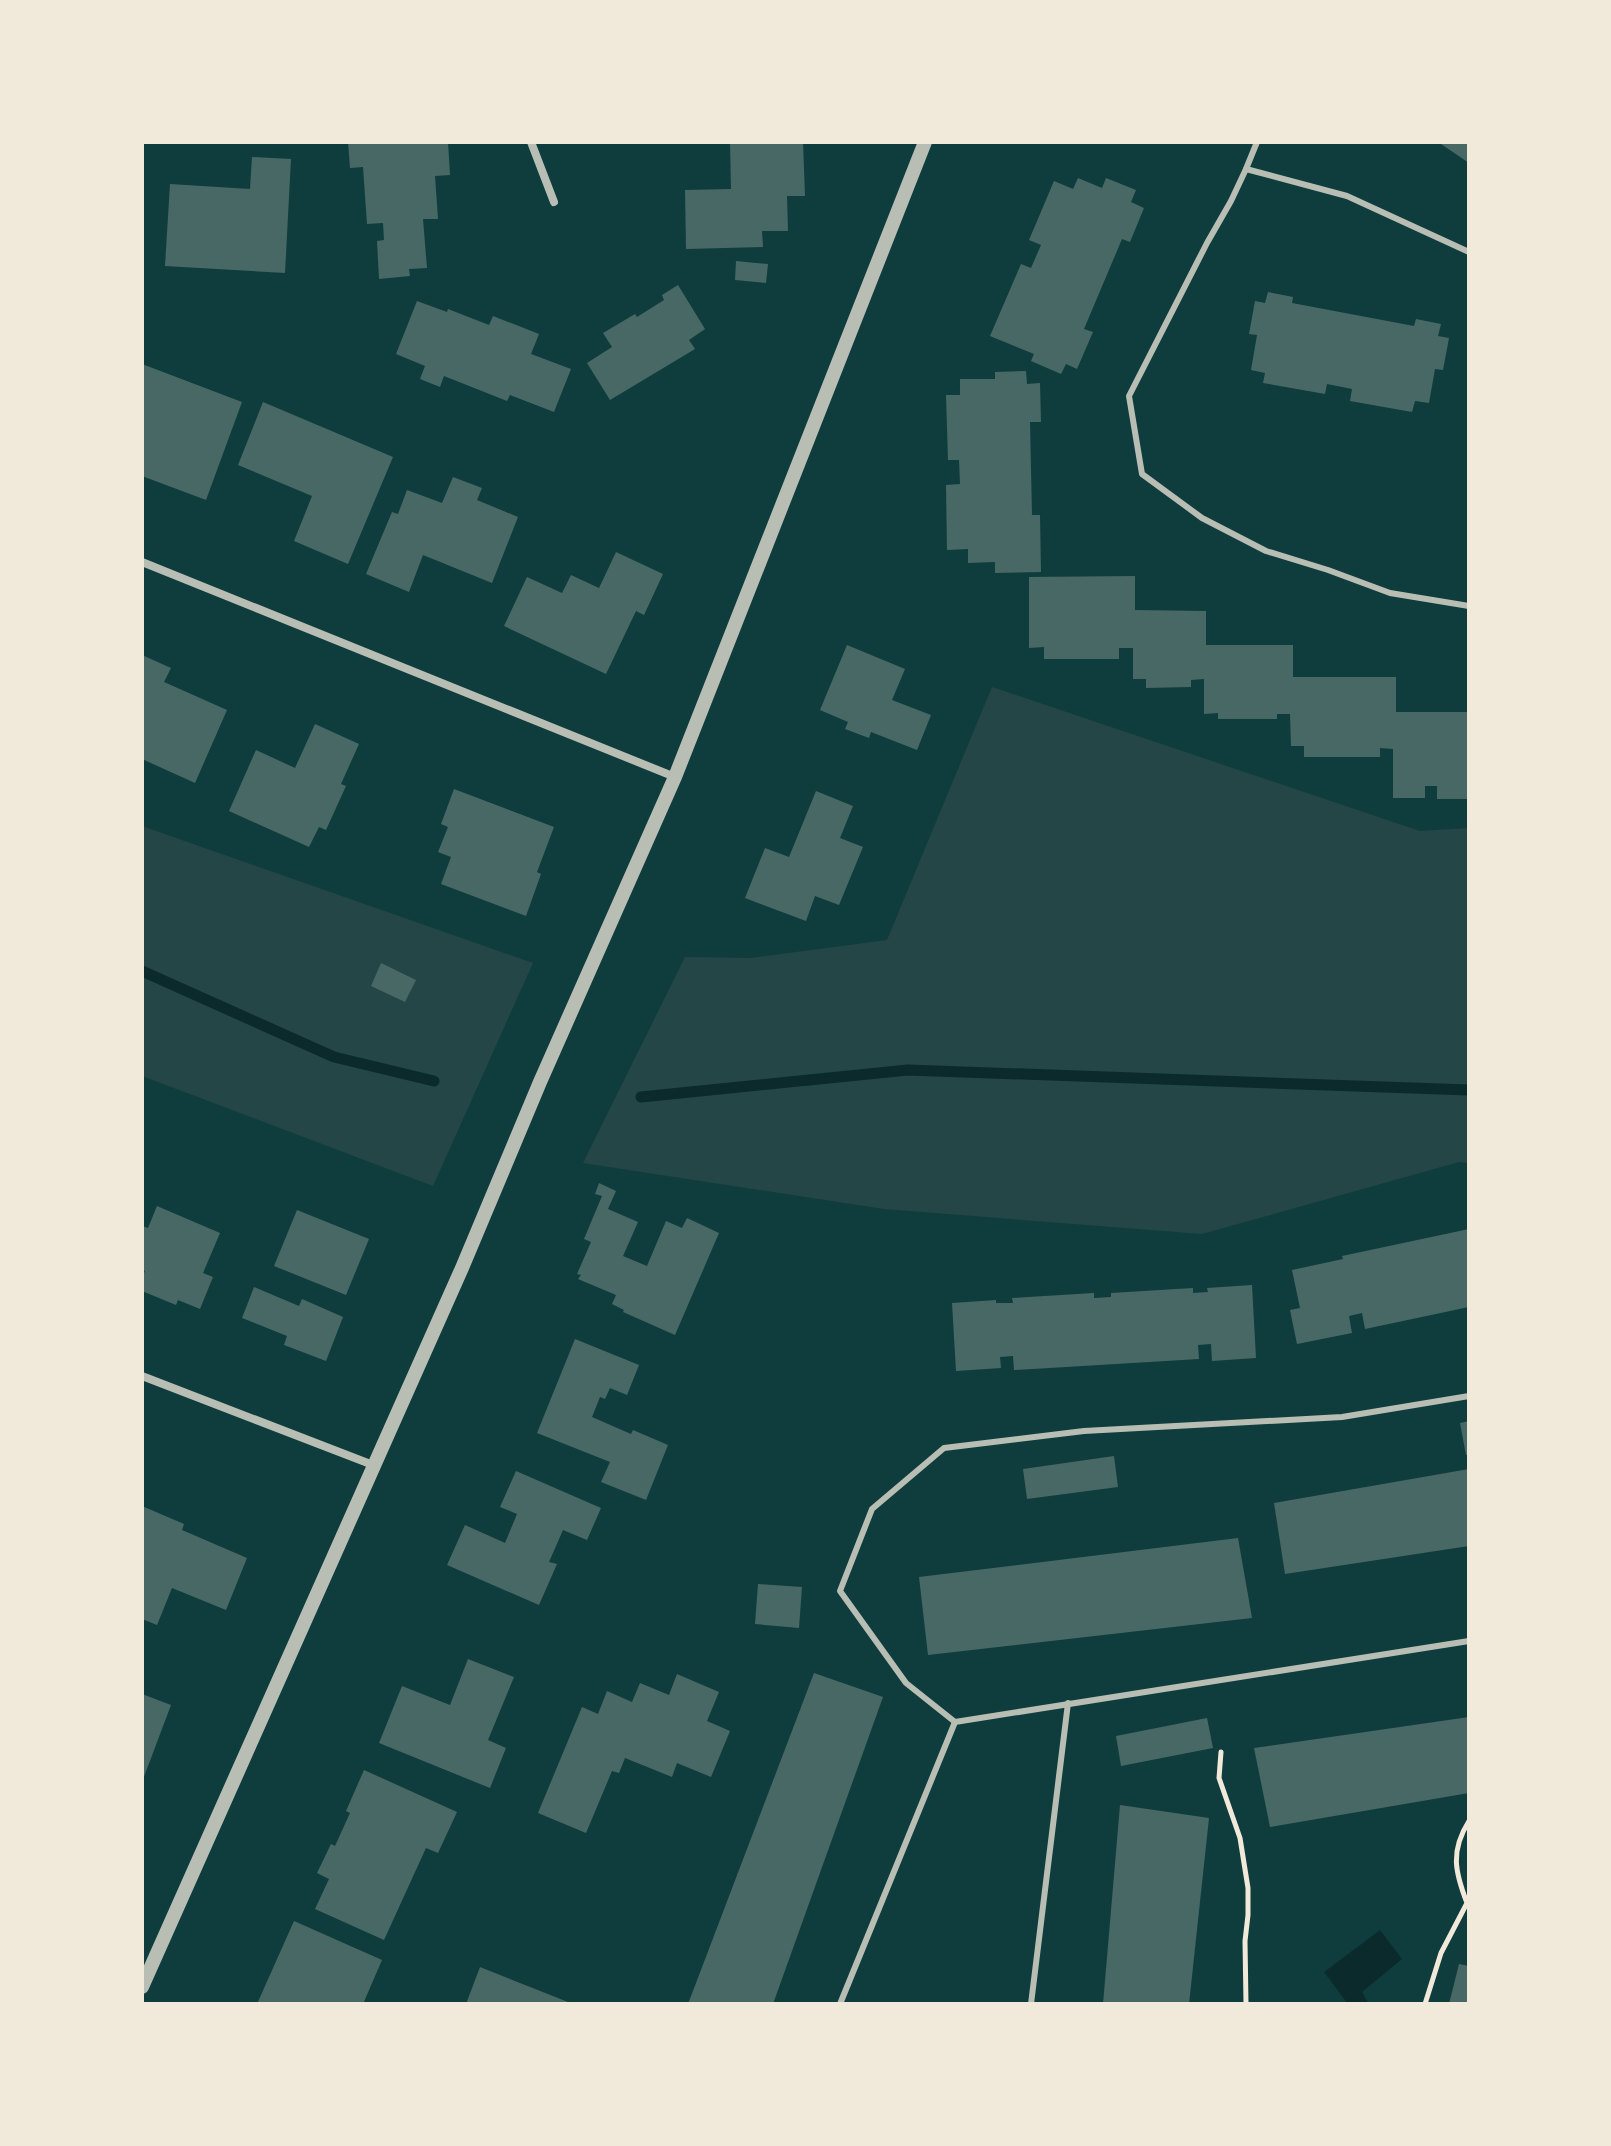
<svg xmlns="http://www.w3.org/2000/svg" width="1611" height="2146" font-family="'Varela Round',sans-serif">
	<rect width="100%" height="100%" fill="#0f3d3e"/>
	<g fill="#244646">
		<polygon points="992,687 1420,831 1469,828 1469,1163 1459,1162 1202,1234 884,1209 583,1163 685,957 751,958 887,940"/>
		<polygon points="142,826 533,963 433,1186 142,1076"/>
	</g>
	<polygon fill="#0a2a2b" points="1380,1930 1402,1959 1362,1992 1369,2004 1348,2004 1324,1972"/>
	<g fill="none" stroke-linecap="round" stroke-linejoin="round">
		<g stroke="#0a2a2b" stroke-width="11">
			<polyline points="142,971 334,1057 434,1081"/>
			<polyline points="641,1097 908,1070 1469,1090"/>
		</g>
	</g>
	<g fill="#486865">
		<polygon points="348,142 448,142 450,175 435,176 438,219 423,219 427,268 409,269 410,276 379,279 377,241 384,240 383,223 367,224 363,167 350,168"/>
		<polygon points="730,142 803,142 805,196 787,196 788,231 762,231 763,247 686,249 685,190 731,189"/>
		<polygon points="1438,142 1469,142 1469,163"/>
		<polygon points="252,157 291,159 285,273 165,266 170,184 250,189"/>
		<polygon points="1078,178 1102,188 1106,178 1136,190 1131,202 1144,208 1130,242 1122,239 1084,329 1093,332 1077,369 1066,364 1061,374 1031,361 1034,354 990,336 1021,264 1031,268 1041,245 1029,240 1054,181 1073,189"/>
		<polygon points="736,261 768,264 766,283 735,280"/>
		<polygon points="678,285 705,329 689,340 695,349 610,400 587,363 612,347 603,333 635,314 637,317 664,300 662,295"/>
		<polygon points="1268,292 1293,297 1292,303 1414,326 1416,319 1441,324 1438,336 1449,338 1443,370 1435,369 1429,403 1415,401 1412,412 1350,401 1352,389 1327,384 1325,394 1263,383 1265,373 1251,370 1257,335 1249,334 1255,301 1265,303"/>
		<polygon points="417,301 447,312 448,309 489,325 493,316 539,334 531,354 571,369 554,412 510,395 507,401 444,376 440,387 420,379 425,366 396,354"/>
		<polygon points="142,364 242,402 206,500 142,476"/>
		<polygon points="1026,371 1027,384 1040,383 1041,422 1030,422 1032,515 1040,515 1041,572 995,573 995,562 968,563 968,549 947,550 946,485 960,484 959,460 948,460 946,395 960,395 960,379 995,379 995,372"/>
		<polygon points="263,402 393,457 348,564 294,541 312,496 238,465"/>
		<polygon points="453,477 482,488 477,500 518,517 492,583 423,555 409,592 366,574 392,512 398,514 407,490 442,503"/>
		<polygon points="616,552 663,574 644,615 636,611 606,674 504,626 527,577 562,593 571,575 599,588"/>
		<polygon points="1135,576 1135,610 1206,611 1206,645 1293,645 1293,677 1396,677 1396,712 1469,712 1469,799 1437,799 1437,786 1425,786 1425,798 1393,798 1393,749 1380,748 1380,757 1304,757 1304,746 1291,746 1290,714 1277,714 1277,719 1218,719 1218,713 1204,714 1204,679 1191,680 1191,687 1146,688 1146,679 1133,679 1133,648 1119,648 1119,659 1044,659 1044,647 1029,648 1029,577"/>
		<polygon points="847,645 905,669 892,700 931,715 917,750 871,732 869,738 845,729 848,722 820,710"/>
		<polygon points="142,655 171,668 164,682 227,710 195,783 142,759"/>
		<polygon points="315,724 359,744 341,784 346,786 326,830 319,827 309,847 229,811 256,750 295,768"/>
		<polygon points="454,789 554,827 537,872 541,874 526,916 441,884 451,857 438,852 448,827 441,824"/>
		<polygon points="816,791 853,806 840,838 863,847 839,905 815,896 806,921 745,898 765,848 789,857"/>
		<polygon points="381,963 416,980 405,1002 371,986"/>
		<polygon points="599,1183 616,1191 608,1209 638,1222 623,1256 647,1266 666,1221 682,1228 687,1218 719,1233 675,1335 623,1312 624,1310 612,1304 616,1295 578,1279 581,1275 577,1274 591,1242 584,1239 602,1196 595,1194"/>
		<polygon points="157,1206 220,1233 203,1273 213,1277 200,1309 178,1300 176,1305 142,1291 142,1277 145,1271 142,1270 142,1226 148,1228"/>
		<polygon points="297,1210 369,1239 346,1295 274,1266"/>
		<polygon points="1469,1229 1469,1307 1365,1329 1362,1313 1349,1316 1352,1333 1297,1344 1290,1310 1300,1308 1292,1270 1343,1259 1342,1256"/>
		<polygon points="1252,1285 1256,1358 1212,1361 1211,1344 1198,1345 1199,1359 1014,1370 1013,1356 1000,1357 1001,1368 956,1371 952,1303 996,1300 996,1303 1013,1303 1012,1298 1094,1293 1094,1298 1111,1297 1111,1293 1193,1288 1193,1293 1208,1292 1207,1288"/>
		<polygon points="254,1287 299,1306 302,1299 343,1317 326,1361 284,1345 287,1336 242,1318"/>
		<polygon points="575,1339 639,1365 627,1395 610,1388 605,1399 600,1397 592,1417 631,1434 633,1430 668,1445 646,1500 601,1482 610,1462 537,1433"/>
		<polygon points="1469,1421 1469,1455 1466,1455 1460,1423"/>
		<polygon points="1114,1456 1118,1487 1027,1499 1023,1469"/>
		<polygon points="1469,1469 1469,1546 1285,1574 1274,1503"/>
		<polygon points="516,1471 601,1508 587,1540 563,1530 549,1562 557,1564 539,1605 447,1565 465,1525 505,1543 517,1514 500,1507"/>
		<polygon points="142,1506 184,1524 182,1530 247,1558 226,1610 172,1588 157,1625 142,1619"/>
		<polygon points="1238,1538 1252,1618 928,1655 919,1577"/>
		<polygon points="758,1584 802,1587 799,1628 755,1624"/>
		<polygon points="468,1659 514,1677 488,1740 506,1748 490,1788 379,1743 402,1686 450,1705"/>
		<polygon points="814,1673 883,1697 773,2004 688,2004"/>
		<polygon points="677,1674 719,1692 707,1721 730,1731 711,1777 677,1763 672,1777 625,1758 619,1773 612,1771 586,1833 538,1813 582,1707 598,1714 607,1691 632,1702 640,1683 669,1695"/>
		<polygon points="142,1694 171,1705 142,1782"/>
		<polygon points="1469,1717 1469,1793 1270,1827 1254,1748"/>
		<polygon points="1207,1718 1213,1748 1121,1766 1116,1736"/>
		<polygon points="364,1770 457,1812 438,1853 426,1848 384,1940 315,1909 329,1879 317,1873 331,1844 335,1846 350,1813 346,1811"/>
		<polygon points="1120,1805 1209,1818 1189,2004 1103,2004"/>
		<polygon points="294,1921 382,1960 363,2004 257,2004"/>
		<polygon points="1459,1964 1469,1966 1469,2004 1449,2004"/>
		<polygon points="480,1967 573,2004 466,2004"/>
	</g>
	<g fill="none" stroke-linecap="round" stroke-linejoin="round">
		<g stroke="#f1e9da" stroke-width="5">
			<polyline points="1221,1752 1219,1778 1240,1838 1248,1888 1248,1915 1245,1941 1246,2004"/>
			<path d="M1425,2004L1441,1953L1467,1903C1455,1872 1450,1851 1469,1821"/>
		</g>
		<g stroke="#b8beb3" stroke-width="6">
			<polyline points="1246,169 1257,142"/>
			<polyline points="1469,252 1347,196 1246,169 1231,201 1207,243 1129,396 1142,474 1202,518 1266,551 1328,570 1390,593 1469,606"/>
			<polyline points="955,1722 1469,1641"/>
			<polyline points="840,2004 955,1722 906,1683 840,1591 872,1509 944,1448 1084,1431 1342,1417 1469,1396"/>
			<polyline points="1031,2004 1068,1703"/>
		</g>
		<g stroke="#b8beb3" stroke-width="8">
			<polyline points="531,142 554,202"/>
			<polyline points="142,562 675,777"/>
			<polyline points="142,1376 373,1465"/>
		</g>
		<polyline stroke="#b8beb3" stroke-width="14" points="142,1987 462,1268 540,1082 675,777 925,142"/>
	</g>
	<rect width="1611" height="2146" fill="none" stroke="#f1e9da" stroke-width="288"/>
</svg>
